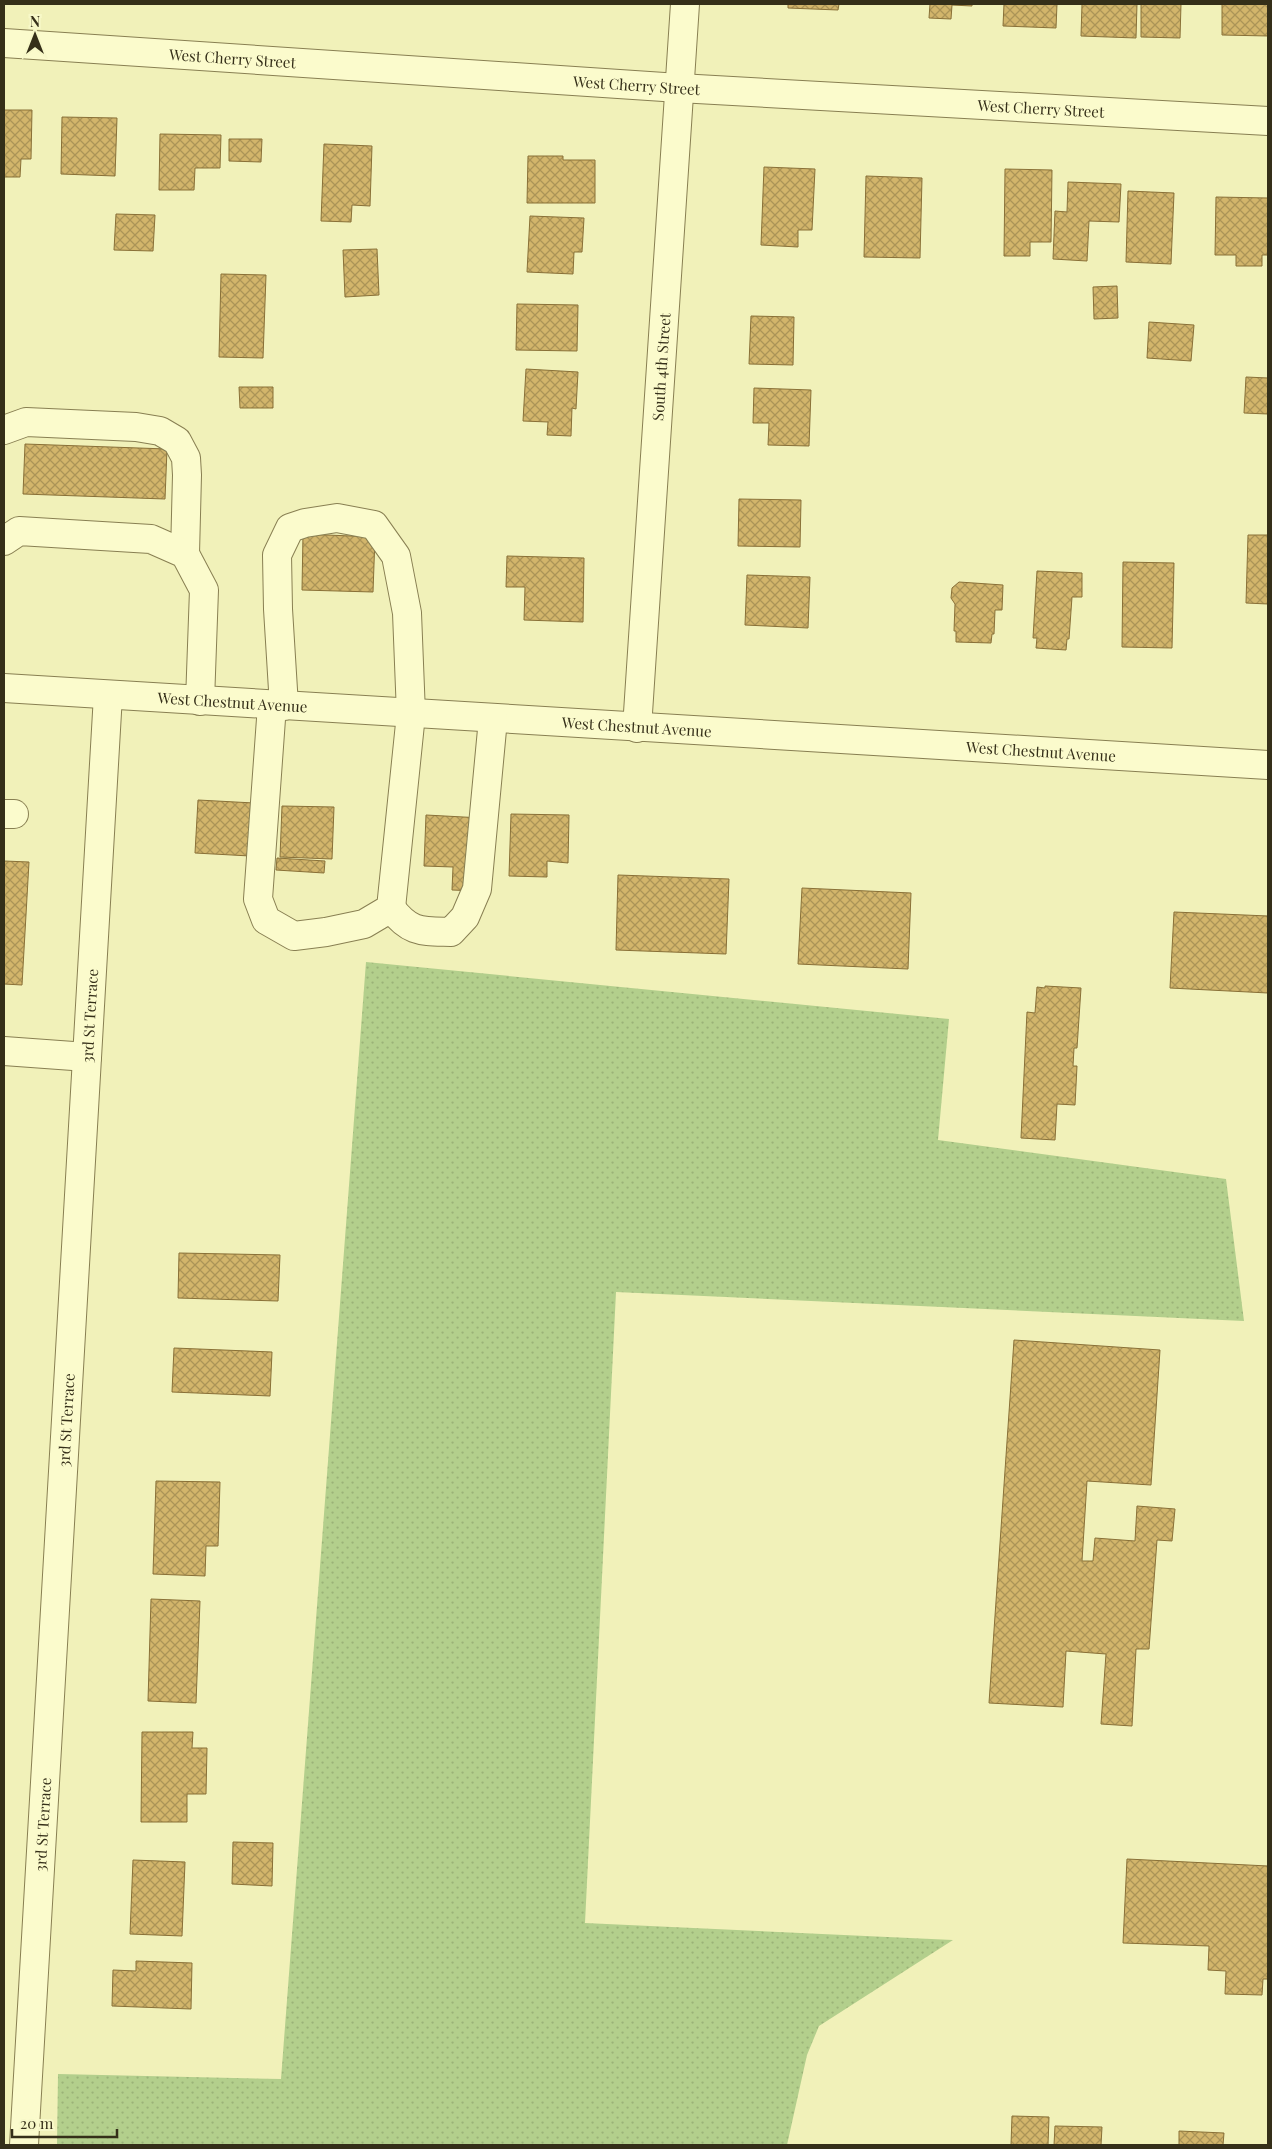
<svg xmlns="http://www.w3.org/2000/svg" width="1272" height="2149" font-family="'Playfair Display',serif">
	<defs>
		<pattern id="grass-dots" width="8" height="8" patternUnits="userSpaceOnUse" patternTransform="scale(1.25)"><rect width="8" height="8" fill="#b3cf8c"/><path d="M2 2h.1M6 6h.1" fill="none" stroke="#9bb278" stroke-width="1.8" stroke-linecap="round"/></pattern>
		<pattern id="building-cross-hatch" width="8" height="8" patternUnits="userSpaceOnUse" patternTransform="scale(1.25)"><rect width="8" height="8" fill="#d2b56b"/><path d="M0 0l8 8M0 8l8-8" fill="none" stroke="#ab9457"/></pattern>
	</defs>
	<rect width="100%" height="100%" fill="#f1f1b9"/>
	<polygon fill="url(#grass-dots)" points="366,962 949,1019 938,1140 1226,1179 1244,1321 616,1292 585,1923 953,1940 819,2026 807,2055 787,2145 57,2145 58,2074 281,2079"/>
	<g fill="url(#building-cross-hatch)" stroke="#897037">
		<polygon points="788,4 839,4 838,10 788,8"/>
		<polygon points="930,4 972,4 972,6 952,5 951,19 929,18"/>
		<polygon points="1004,4 1057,4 1056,28 1003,26"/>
		<polygon points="1082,4 1137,4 1136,38 1081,36"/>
		<polygon points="1141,4 1181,4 1180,38 1141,37"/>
		<polygon points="1222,4 1268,4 1268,36 1222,35"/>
		<polygon points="4,110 32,110 31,159 21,159 20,177 4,177"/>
		<polygon points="62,117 117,118 115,176 61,174"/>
		<polygon points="160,134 221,135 220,168 195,168 194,190 159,190"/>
		<polygon points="229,139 262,139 261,162 229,161"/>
		<polygon points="324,144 372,146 370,206 352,205 351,222 321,221"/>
		<polygon points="528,156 563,156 563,160 595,160 595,203 527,203"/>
		<polygon points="764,167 815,169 812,230 798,230 798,247 761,245"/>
		<polygon points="1005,169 1052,170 1051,242 1030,242 1030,256 1004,256"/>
		<polygon points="866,176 922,178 920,258 864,257"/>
		<polygon points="1068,182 1121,184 1119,222 1089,221 1087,261 1053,259 1055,211 1067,212"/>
		<polygon points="1128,191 1174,193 1171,264 1126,262"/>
		<polygon points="1216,197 1268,198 1268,255 1262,255 1262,266 1236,266 1236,255 1215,255"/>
		<polygon points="116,214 155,215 153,251 114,250"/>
		<polygon points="530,216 584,218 582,252 574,252 573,274 527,272"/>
		<polygon points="377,249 379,295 345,297 343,250"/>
		<polygon points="221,274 266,275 263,358 219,357"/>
		<polygon points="1117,286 1118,318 1094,319 1093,287"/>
		<polygon points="517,304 578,305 577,351 516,350"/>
		<polygon points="751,316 794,317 793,365 749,364"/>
		<polygon points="1149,322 1194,325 1191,361 1147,358"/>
		<polygon points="526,369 578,372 576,409 572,408 571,436 547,435 548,422 523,421"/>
		<polygon points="1246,377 1268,378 1268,414 1244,413"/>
		<polygon points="239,387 273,387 273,408 240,408"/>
		<polygon points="754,388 811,390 809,446 768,445 769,423 753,423"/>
		<polygon points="25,444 167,449 165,499 23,494"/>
		<polygon points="739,499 801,500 800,547 738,546"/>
		<polygon points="303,534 375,537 373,592 302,590"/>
		<polygon points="1248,535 1268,535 1268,604 1246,603"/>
		<polygon points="507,556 584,558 583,622 524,620 525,587 506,587"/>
		<polygon points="1123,562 1174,563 1172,648 1122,647"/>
		<polygon points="1037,571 1082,573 1082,597 1072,597 1069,639 1067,639 1066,650 1036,648 1037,638 1033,638"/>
		<polygon points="747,575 810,577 808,628 745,625"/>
		<polygon points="959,582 1003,585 1002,610 995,610 994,634 992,634 991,643 956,642 956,631 954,631 955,604 951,598 952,588"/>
		<polygon points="198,800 254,803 250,856 195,853"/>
		<polygon points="282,806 334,807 332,859 280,857"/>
		<polygon points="511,814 569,815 568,863 547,861 547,877 509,876"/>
		<polygon points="426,815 482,818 480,891 452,890 453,867 424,866"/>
		<polygon points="277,858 325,861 324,873 276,870"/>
		<polygon points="4,861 29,862 22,985 4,984"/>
		<polygon points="618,875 729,879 726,954 616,950"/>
		<polygon points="802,888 911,893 908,969 798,964"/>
		<polygon points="1174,912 1268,916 1268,993 1170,988"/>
		<polygon points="1045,986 1081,988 1077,1048 1074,1048 1073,1066 1077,1066 1075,1105 1057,1104 1055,1140 1021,1138 1027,1012 1035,1013 1037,987 1045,988"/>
		<polygon points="179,1253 280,1255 278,1301 178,1298"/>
		<polygon points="1014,1340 1160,1350 1151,1485 1087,1481 1082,1561 1093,1561 1095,1538 1135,1541 1137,1506 1175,1509 1172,1541 1157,1540 1149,1649 1136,1649 1132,1726 1101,1724 1106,1654 1066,1651 1063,1707 989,1703"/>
		<polygon points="174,1348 272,1352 270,1396 172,1392"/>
		<polygon points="156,1481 220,1482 218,1546 206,1546 205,1576 153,1574"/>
		<polygon points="151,1599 200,1601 196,1703 148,1701"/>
		<polygon points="142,1732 193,1732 192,1748 207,1748 206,1794 187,1794 187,1822 141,1822"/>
		<polygon points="233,1842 273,1843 272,1886 232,1884"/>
		<polygon points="1127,1859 1268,1866 1268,1979 1263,1979 1262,1995 1225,1994 1226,1971 1208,1970 1209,1946 1123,1943"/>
		<polygon points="133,1860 185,1862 182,1936 130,1934"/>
		<polygon points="136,1961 192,1963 191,2009 112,2006 113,1970 136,1971"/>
		<polygon points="1012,2116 1049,2117 1048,2145 1011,2145"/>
		<polygon points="1055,2126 1102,2127 1101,2145 1054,2145"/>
		<polygon points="1179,2131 1224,2133 1223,2145 1179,2145"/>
	</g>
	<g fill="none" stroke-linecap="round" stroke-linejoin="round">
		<defs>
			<g id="minor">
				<path id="s1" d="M4,43L679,88L1268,121"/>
				<polyline points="4,430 26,422 136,427 160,431 177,441 186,458 187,475 185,554"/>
				<polyline points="4,541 19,531 151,539 185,554 204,590 200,701"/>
				<path id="s2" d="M4,688L1268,765"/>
				<polyline points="272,705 258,899 266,920 294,936 326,932 364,924 391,908 411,714 407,613 396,556 374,525 337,518 305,523 290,528 277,555 278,609 284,706"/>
				<path id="s3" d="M637,728L685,4"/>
				<polyline points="4,814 14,814"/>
				<path d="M391,908C410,933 421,931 451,932L465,917L477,889L493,719"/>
				<polyline points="4,1051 87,1057"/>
				<path id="s4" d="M24,2145L108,695"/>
			</g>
		</defs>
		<use href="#minor" stroke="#887f52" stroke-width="30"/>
		<use href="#minor" stroke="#fbfbcc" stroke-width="28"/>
	</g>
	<g text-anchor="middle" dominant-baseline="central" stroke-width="4" stroke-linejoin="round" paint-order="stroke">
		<g font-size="15" fill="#352f19" stroke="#f7f8c8">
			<text stroke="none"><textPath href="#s1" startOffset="229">West Cherry Street</textPath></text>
			<text stroke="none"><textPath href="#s1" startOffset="634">West Cherry Street</textPath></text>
			<text stroke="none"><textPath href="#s1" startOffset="1039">West Cherry Street</textPath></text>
			<text stroke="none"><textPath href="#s3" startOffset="362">South 4th Street</textPath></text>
			<text stroke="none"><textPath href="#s2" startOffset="229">West Chestnut Avenue</textPath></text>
			<text stroke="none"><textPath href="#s2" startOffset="634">West Chestnut Avenue</textPath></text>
			<text stroke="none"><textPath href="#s2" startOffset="1039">West Chestnut Avenue</textPath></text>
			<text stroke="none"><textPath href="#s4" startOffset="1131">3rd St Terrace</textPath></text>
			<text stroke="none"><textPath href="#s4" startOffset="726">3rd St Terrace</textPath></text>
			<text stroke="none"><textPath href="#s4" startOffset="321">3rd St Terrace</textPath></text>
		</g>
	</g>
	<rect width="1272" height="2149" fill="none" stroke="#352f19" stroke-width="10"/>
	<g transform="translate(35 35)" stroke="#f7f8c8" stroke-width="4" paint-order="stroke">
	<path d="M0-4L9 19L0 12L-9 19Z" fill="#352f19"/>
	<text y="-8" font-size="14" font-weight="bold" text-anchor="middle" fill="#352f19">N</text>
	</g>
	<path d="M12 2129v8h105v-8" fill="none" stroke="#352f19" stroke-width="2.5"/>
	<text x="20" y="2129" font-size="15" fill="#352f19" stroke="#f7f8c8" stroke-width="4" paint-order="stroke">20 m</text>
</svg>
